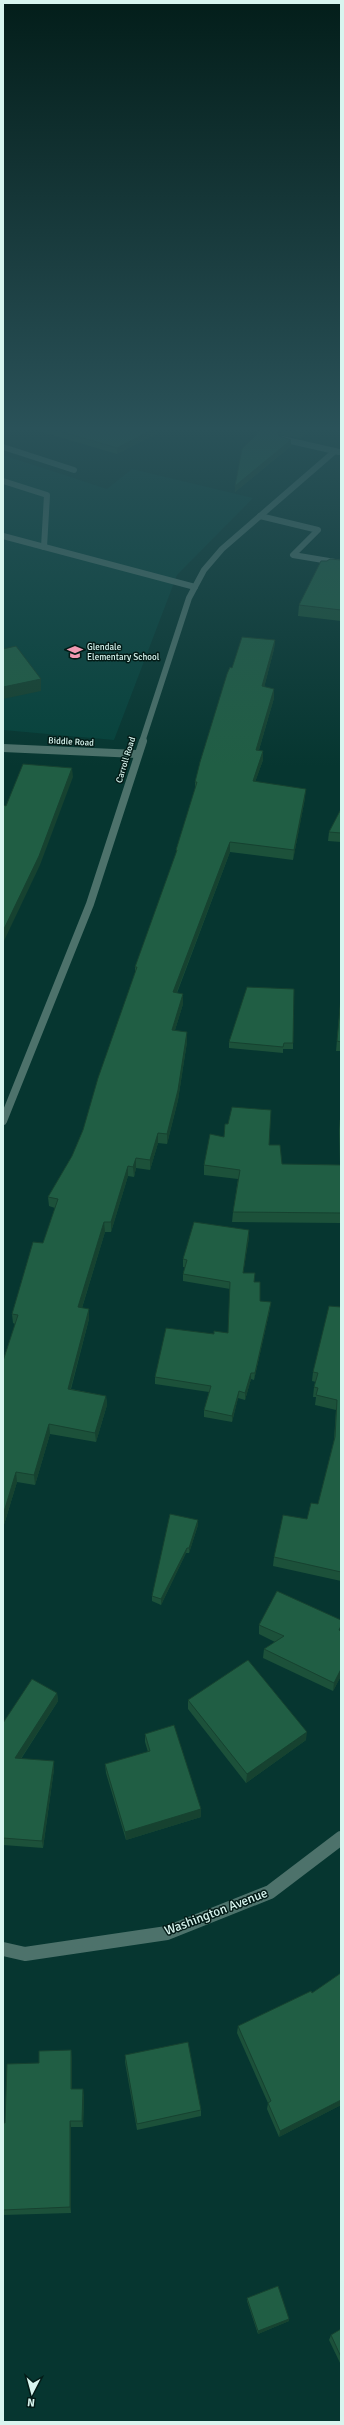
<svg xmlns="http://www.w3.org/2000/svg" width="344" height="2425" font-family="Signika,sans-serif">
	<rect width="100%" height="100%" fill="#063630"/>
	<polygon fill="#06423b" points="3,455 107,489 132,469 253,498 177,575 114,740 3,730"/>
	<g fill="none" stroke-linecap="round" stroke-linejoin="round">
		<g stroke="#4d726b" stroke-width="6">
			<polyline points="3,481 47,495 44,547"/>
			<polyline points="260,516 318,530 293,555 341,563"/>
			<polyline points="3,536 195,587"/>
		</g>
		<g stroke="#4d726b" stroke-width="6">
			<polyline points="282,439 339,452"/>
			<polyline points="3,447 74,470"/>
			<polyline points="142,742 189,598 204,570 222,549 335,451"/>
		</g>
		<g stroke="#4d726b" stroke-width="8">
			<polyline points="3,748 137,754"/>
			<polyline points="3,1121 90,904 143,741"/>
		</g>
		<polyline stroke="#4d726b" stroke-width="14" points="3,1949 25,1954 167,1933 270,1892 341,1838"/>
	</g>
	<g fill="#1c513a">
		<polygon points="25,427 169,427 117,454"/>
		<polygon points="264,427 327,427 324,429 313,427 300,438 280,435 279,436 291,440 291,446 235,492 235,486"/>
		<polygon points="340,427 341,427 341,433 339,433"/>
		<polygon points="341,560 341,621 298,616 299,605 327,561"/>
		<polygon points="275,640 274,649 264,687 274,689 274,698 259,750 263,751 263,760 255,782 305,798 293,860 230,852 177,993 183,994 183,1004 175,1030 187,1042 178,1100 167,1144 158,1143 150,1170 136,1168 134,1177 128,1176 111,1232 105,1232 82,1308 89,1309 89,1319 71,1389 106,1396 107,1405 96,1442 50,1434 35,1485 17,1482 3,1528 3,1361 15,1324 13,1323 12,1314 43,1243 55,1208 49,1206 48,1197 72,1156 83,1130 135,973 135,967 176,856 176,850 195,789 195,782 232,668"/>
		<polygon points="341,809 341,842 328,841 329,832"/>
		<polygon points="341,995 341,1051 336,1051"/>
		<polygon points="229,1042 293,1043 293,1049 283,1049 283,1053 229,1048"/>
		<polygon points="340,1120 341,1120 341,1223 232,1222 233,1212 238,1179 204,1175 204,1165 269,1145 282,1164 340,1165 339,1129"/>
		<polygon points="249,1237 243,1273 254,1282 260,1301 270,1309 254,1380 251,1379 245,1400 238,1398 232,1422 204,1417 204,1410 209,1392 155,1384 155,1377 214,1334 228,1333 230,1289 183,1281 183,1274 185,1267 183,1267 183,1259"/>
		<polygon points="341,1304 341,1581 273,1566 274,1557 307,1519 318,1504 334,1440 336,1410 315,1405 316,1397 313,1397 314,1387 316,1382 312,1381 313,1372 341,1307"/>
		<polygon points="198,1525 189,1553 186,1553 161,1605 152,1601 152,1596"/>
		<polygon points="277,1591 341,1676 333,1691 263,1658 264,1649 275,1642 259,1634 259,1625"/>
		<polygon points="57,1693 58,1701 21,1759 54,1761 54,1769 43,1848 3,1845 3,1725"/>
		<polygon points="188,1700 306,1740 246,1783 188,1709"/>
		<polygon points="145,1734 201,1817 126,1840 106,1773 105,1764 148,1752 145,1742"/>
		<polygon points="341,1973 341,2105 279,2137 267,2109 268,2103 237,2033 238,2026 312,1993"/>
		<polygon points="125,2055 201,2110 201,2116 137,2130 125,2062"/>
		<polygon points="72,2057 72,2089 84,2095 83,2127 71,2127 71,2213 3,2215 3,2123 5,2123 39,2063"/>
		<polygon points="247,2298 289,2321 258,2334 247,2301"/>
		<polygon points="341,2329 341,2365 329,2340 331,2335"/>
	</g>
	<g fill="#164230">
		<polygon points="157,427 169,427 117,454 117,448"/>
		<polygon points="307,427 314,427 300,438 300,432"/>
		<polygon points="281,429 280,435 277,438 278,433"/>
		<polygon points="291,440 291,446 235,492 235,486"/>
		<polygon points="275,640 274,649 262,696 262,686"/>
		<polygon points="41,679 41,691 3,699 3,687"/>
		<polygon points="274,689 274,698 256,760 256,750"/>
		<polygon points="263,751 263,760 252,791 253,781"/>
		<polygon points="72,768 73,777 40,865 3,943 3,931"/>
		<polygon points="306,789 305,798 293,860 294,850"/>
		<polygon points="230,842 230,852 173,1002 173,992"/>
		<polygon points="183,994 183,1004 172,1040 172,1030"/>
		<polygon points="187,1032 187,1042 178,1100 167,1144 167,1134"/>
		<polygon points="158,1133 158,1143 150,1170 150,1160"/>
		<polygon points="136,1158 136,1168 134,1177 133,1167"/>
		<polygon points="128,1166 128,1176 111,1232 111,1222"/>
		<polygon points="104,1222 105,1232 79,1317 78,1307"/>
		<polygon points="249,1230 249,1237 242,1280 243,1273"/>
		<polygon points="271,1302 270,1309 254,1380 255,1373"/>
		<polygon points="89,1309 89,1319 68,1398 68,1389"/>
		<polygon points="251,1373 251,1379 245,1400 245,1393"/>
		<polygon points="239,1391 238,1398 232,1422 232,1416"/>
		<polygon points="106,1396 107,1405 96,1442 95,1433"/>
		<polygon points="49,1424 50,1434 35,1485 34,1475"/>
		<polygon points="16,1472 17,1482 3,1528 3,1515"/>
		<polygon points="198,1520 198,1525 189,1553 189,1548"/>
		<polygon points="187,1548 186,1553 161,1605 161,1599"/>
		<polygon points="341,1669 341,1676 333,1691 334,1683"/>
		<polygon points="57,1693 58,1701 16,1766 15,1758"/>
		<polygon points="307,1732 306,1740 246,1783 247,1774"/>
		<polygon points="54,1761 54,1769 43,1848 42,1841"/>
		<polygon points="201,1809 201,1817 126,1840 125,1832"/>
		<polygon points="71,2050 72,2057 72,2095 71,2089"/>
		<polygon points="83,2089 84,2095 83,2127 82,2121"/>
		<polygon points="341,2100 341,2105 279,2137 280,2131"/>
		<polygon points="70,2121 71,2127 71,2213 70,2207"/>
		<polygon points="289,2319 289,2321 258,2334 258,2331"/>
	</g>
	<g fill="#205e44" stroke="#164230">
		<polygon points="46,427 157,427 117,448"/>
		<polygon points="264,427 307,427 300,432 281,429 278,433 279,436 291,440 235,486 242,449"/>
		<polygon points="330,559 341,560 341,610 299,605 321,561 327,561"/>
		<polygon points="242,637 275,640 262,686 274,689 256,750 263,751 253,781 306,789 294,850 230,842 173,992 183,994 172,1030 187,1032 178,1090 167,1134 158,1133 150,1160 136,1158 133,1167 128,1166 111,1222 104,1222 78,1307 89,1309 68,1389 106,1396 95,1433 49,1424 34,1475 16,1472 3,1515 3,1361 18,1315 12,1314 33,1242 43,1243 58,1199 48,1197 72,1156 83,1130 98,1078 137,967 135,967 177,850 176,850 197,782 195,782 200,762 227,674 230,667 232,668"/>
		<polygon points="16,646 41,679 3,687 3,649"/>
		<polygon points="23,764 72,768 39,856 3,931 3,805 6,806"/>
		<polygon points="341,809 341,833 329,832"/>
		<polygon points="247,987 294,989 293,1043 284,1043 283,1047 229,1042"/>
		<polygon points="341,997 341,1042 337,1041"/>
		<polygon points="232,1107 271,1110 269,1145 280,1145 282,1164 341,1165 341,1213 233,1212 240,1170 204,1165 210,1134 224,1137 225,1124 228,1124"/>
		<polygon points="340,1120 341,1120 341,1146"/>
		<polygon points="194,1222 249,1230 243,1273 255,1273 254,1282 260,1282 260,1301 271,1302 255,1373 251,1373 245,1393 239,1391 232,1416 204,1410 211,1386 155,1377 166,1328 214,1334 214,1331 228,1333 230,1282 183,1274 187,1260 183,1259"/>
		<polygon points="329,1306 341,1307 341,1572 274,1557 283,1515 307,1519 311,1503 318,1504 335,1437 337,1400 316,1395 318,1388 314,1387 318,1373 313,1372"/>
		<polygon points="170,1514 198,1520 189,1548 187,1548 161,1599 152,1596"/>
		<polygon points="277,1591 341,1620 341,1626 339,1630 341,1631 341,1669 334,1683 264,1649 284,1636 259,1625"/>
		<polygon points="248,1660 307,1732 247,1774 188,1700"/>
		<polygon points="32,1679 57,1693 15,1758 54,1761 42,1841 3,1838 3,1723"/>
		<polygon points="174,1725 201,1809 125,1832 105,1764 150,1751 145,1734"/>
		<polygon points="341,1973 341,2100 280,2131 268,2103 271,2101 238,2026 311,1991 312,1993"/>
		<polygon points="188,2042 201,2110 137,2124 125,2055"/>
		<polygon points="71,2050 71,2089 83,2089 82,2121 70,2121 70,2207 3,2210 3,2123 5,2123 7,2064 39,2063 39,2051"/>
		<polygon points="278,2286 289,2319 258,2331 247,2298"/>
		<polygon points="341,2329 341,2357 331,2335"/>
	</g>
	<linearGradient id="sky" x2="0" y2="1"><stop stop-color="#031e1a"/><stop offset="0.56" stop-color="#2a5259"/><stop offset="1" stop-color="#2a5259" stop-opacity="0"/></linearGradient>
	<rect width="344" height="766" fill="url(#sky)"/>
	<defs>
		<symbol id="school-bare" viewBox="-9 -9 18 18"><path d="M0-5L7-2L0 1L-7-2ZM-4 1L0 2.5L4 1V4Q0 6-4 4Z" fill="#f19ab2" stroke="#031b17" stroke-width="2.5" paint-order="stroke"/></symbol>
	</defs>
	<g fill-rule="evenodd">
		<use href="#school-bare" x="64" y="641" width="22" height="22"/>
	</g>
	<g text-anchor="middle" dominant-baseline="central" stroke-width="3" stroke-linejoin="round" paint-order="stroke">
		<g font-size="9" fill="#d8f5ef" stroke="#031b17" text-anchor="start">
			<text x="87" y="647">Glendale<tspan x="87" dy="10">Elementary School</tspan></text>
		</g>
		<g font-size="9" fill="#d8f5ef" stroke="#031b17">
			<text transform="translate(71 742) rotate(3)">Biddle Road</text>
			<text transform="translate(126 760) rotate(-73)">Carroll Road</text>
		</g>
		<g font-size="13" fill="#d8f5ef" stroke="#031b17">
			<text transform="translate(216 1912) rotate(-21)">Washington Avenue</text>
		</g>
	</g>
	<rect width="344" height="2425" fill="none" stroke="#d8f5ef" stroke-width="8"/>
	<g transform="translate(32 2393) rotate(186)" stroke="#031b17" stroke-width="3" paint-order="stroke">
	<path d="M0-3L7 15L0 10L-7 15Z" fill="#d8f5ef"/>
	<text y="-6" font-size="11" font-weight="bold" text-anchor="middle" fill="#d8f5ef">N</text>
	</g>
</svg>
